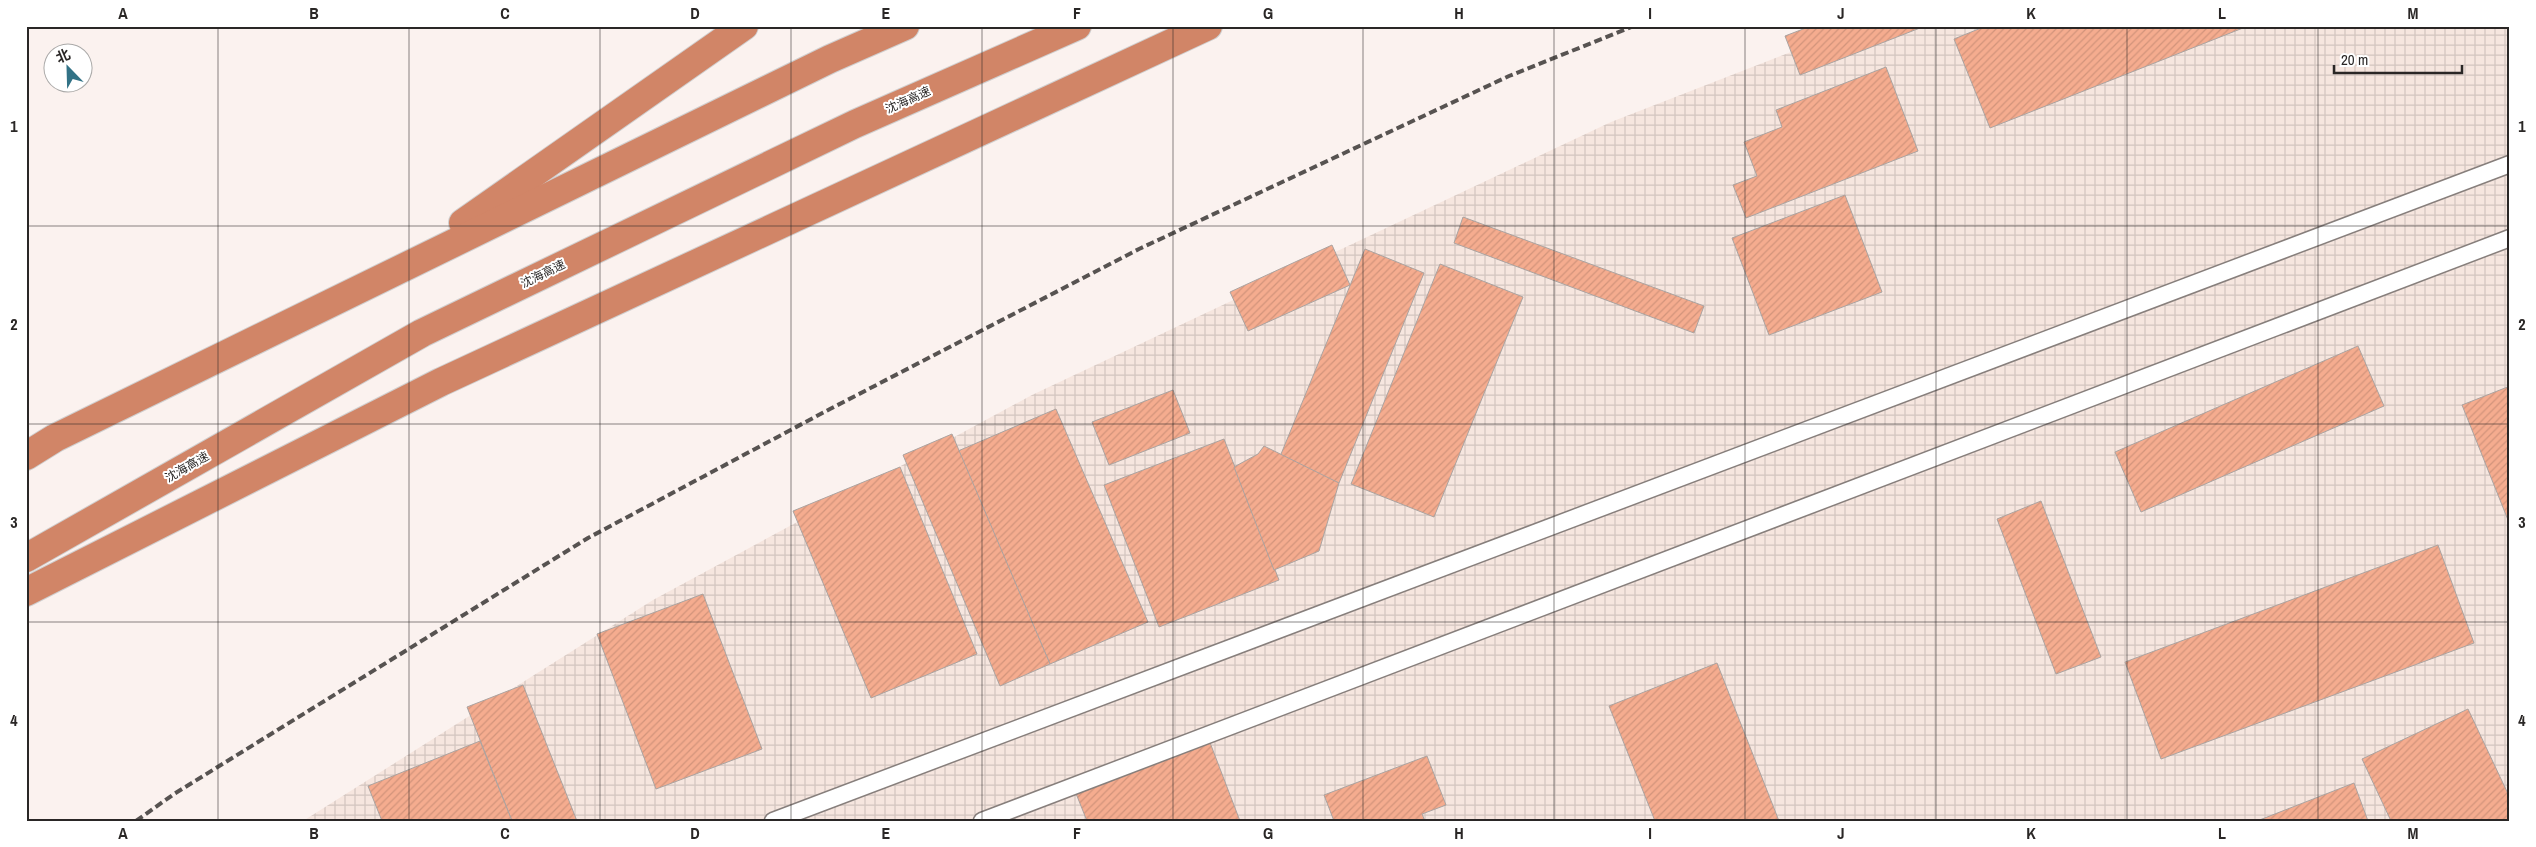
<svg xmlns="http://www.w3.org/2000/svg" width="2536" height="847" font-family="'Archivo Narrow','Noto Sans SC',sans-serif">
	<defs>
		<pattern id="industrial-grid" width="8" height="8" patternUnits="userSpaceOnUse" patternTransform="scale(1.25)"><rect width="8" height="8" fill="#f6e6df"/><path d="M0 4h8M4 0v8" fill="none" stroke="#d3c5bf"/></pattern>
		<pattern id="building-hatch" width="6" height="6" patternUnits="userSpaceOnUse" patternTransform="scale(1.25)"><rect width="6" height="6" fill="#f5ac8f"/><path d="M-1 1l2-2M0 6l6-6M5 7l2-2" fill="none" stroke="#d2947b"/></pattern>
	</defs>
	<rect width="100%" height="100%" fill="#fbf2ef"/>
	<polygon fill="url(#industrial-grid)" points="1858,26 2510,26 2510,821 303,821 653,600 1032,395 1611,122"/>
	<g fill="url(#building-hatch)" stroke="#aba3a0">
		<polygon points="1811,26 1925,26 1800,75 1785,36"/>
		<polygon points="1986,26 2248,26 1990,128 1954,39"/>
		<polygon points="1886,67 1918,151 1746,218 1733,185 1757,176 1744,142 1782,127 1776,110"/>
		<polygon points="1845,195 1882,292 1769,335 1732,238"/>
		<polygon points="1463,217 1704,306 1694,333 1454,243"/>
		<polygon points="1332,245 1350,285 1248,331 1230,292"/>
		<polygon points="1365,249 1424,273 1339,483 1279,459"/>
		<polygon points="1440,264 1523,297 1434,517 1351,484"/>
		<polygon points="2358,346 2384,406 2141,512 2115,452"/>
		<polygon points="2510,386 2510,525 2462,405"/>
		<polygon points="1173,390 1190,433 1109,465 1092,422"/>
		<polygon points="1056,409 1148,622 1050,664 958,451"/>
		<polygon points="952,434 1050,664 1000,686 903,455"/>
		<polygon points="1224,439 1279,580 1159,627 1104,485"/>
		<polygon points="1264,446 1339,483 1319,551 1274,570 1234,467 1258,454"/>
		<polygon points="900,467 977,654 871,698 793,511"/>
		<polygon points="2041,501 2101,657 2056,674 1997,519"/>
		<polygon points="2438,545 2474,643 2161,759 2125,662"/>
		<polygon points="703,594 762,749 656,789 597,634"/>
		<polygon points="1717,663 1779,821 1655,821 1609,706"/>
		<polygon points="523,685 577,821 512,821 467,707"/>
		<polygon points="2468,709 2510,798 2510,821 2391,821 2362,759"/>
		<polygon points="1209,740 1240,821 1087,821 1075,791"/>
		<polygon points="480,741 512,821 382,821 368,786"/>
		<polygon points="1427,756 1446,805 1422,814 1425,821 1334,821 1324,795"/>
		<polygon points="2354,783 2368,821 2257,821"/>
	</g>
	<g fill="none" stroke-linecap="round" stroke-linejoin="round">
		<defs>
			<g id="lane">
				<polyline points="773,821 2510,164"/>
				<polyline points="982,821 2510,238"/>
			</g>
			<g id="highway">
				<polyline points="463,223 744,26"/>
				<polyline points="26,456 55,438 830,59 905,26"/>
				<polyline points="26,558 422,333 855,124 1077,26"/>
				<polyline points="26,592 441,382 1208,26"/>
			</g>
		</defs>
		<use href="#lane" stroke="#877f7c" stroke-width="19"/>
		<use href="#highway" stroke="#d0cfcf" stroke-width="30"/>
		<use href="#lane" stroke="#fff" stroke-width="16"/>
		<use href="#highway" stroke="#d18567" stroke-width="28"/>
		<polyline stroke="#575351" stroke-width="4" stroke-dasharray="8 4" stroke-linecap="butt" points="136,821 174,794 588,538 830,409 1139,249 1509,76 1634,26"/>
	</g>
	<path fill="none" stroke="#2a2726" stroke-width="1" stroke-opacity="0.55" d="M218,26V821M409,26V821M600,26V821M791,26V821M982,26V821M1173,26V821M1363,26V821M1554,26V821M1745,26V821M1936,26V821M2127,26V821M2318,26V821M26,226H2510M26,424H2510M26,622H2510"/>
	<g text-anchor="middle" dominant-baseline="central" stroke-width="4" stroke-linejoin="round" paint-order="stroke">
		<g font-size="12" fill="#2a2726" stroke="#fff">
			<text transform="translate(908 100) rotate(-24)">沈海高速</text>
			<text transform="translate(543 274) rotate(-26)">沈海高速</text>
			<text transform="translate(187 467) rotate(-30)">沈海高速</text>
		</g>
	</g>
	<rect width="2536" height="847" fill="none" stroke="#ffffff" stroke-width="55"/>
	<g transform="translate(68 68) rotate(337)"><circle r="24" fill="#ffffff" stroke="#aaa9a8"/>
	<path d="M0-4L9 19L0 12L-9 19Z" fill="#327286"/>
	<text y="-8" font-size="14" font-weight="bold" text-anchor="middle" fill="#2a2726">北</text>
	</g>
	<path d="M2334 65v8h128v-8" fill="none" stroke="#2a2726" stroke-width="2.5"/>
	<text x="2341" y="65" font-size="15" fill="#2a2726" stroke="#ffffff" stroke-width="4" paint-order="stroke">20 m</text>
	<rect x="28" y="28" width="2480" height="792" fill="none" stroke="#2a2726" stroke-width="2"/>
	<g font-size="16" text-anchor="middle" font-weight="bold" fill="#2a2726">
		<text x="123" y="19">A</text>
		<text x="314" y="19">B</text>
		<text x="505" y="19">C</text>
		<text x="695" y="19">D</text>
		<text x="886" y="19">E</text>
		<text x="1077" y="19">F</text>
		<text x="1268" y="19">G</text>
		<text x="1459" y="19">H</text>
		<text x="1650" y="19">I</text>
		<text x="1841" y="19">J</text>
		<text x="2031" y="19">K</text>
		<text x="2222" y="19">L</text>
		<text x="2413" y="19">M</text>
		<text x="14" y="132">1</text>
		<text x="2522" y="132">1</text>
		<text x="14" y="330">2</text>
		<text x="2522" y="330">2</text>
		<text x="14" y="528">3</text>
		<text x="2522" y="528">3</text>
		<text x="14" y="726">4</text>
		<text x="2522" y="726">4</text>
		<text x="123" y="839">A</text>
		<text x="314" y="839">B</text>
		<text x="505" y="839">C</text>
		<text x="695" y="839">D</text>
		<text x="886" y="839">E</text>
		<text x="1077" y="839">F</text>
		<text x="1268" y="839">G</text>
		<text x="1459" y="839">H</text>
		<text x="1650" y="839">I</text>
		<text x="1841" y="839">J</text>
		<text x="2031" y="839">K</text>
		<text x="2222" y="839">L</text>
		<text x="2413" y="839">M</text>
	</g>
</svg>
